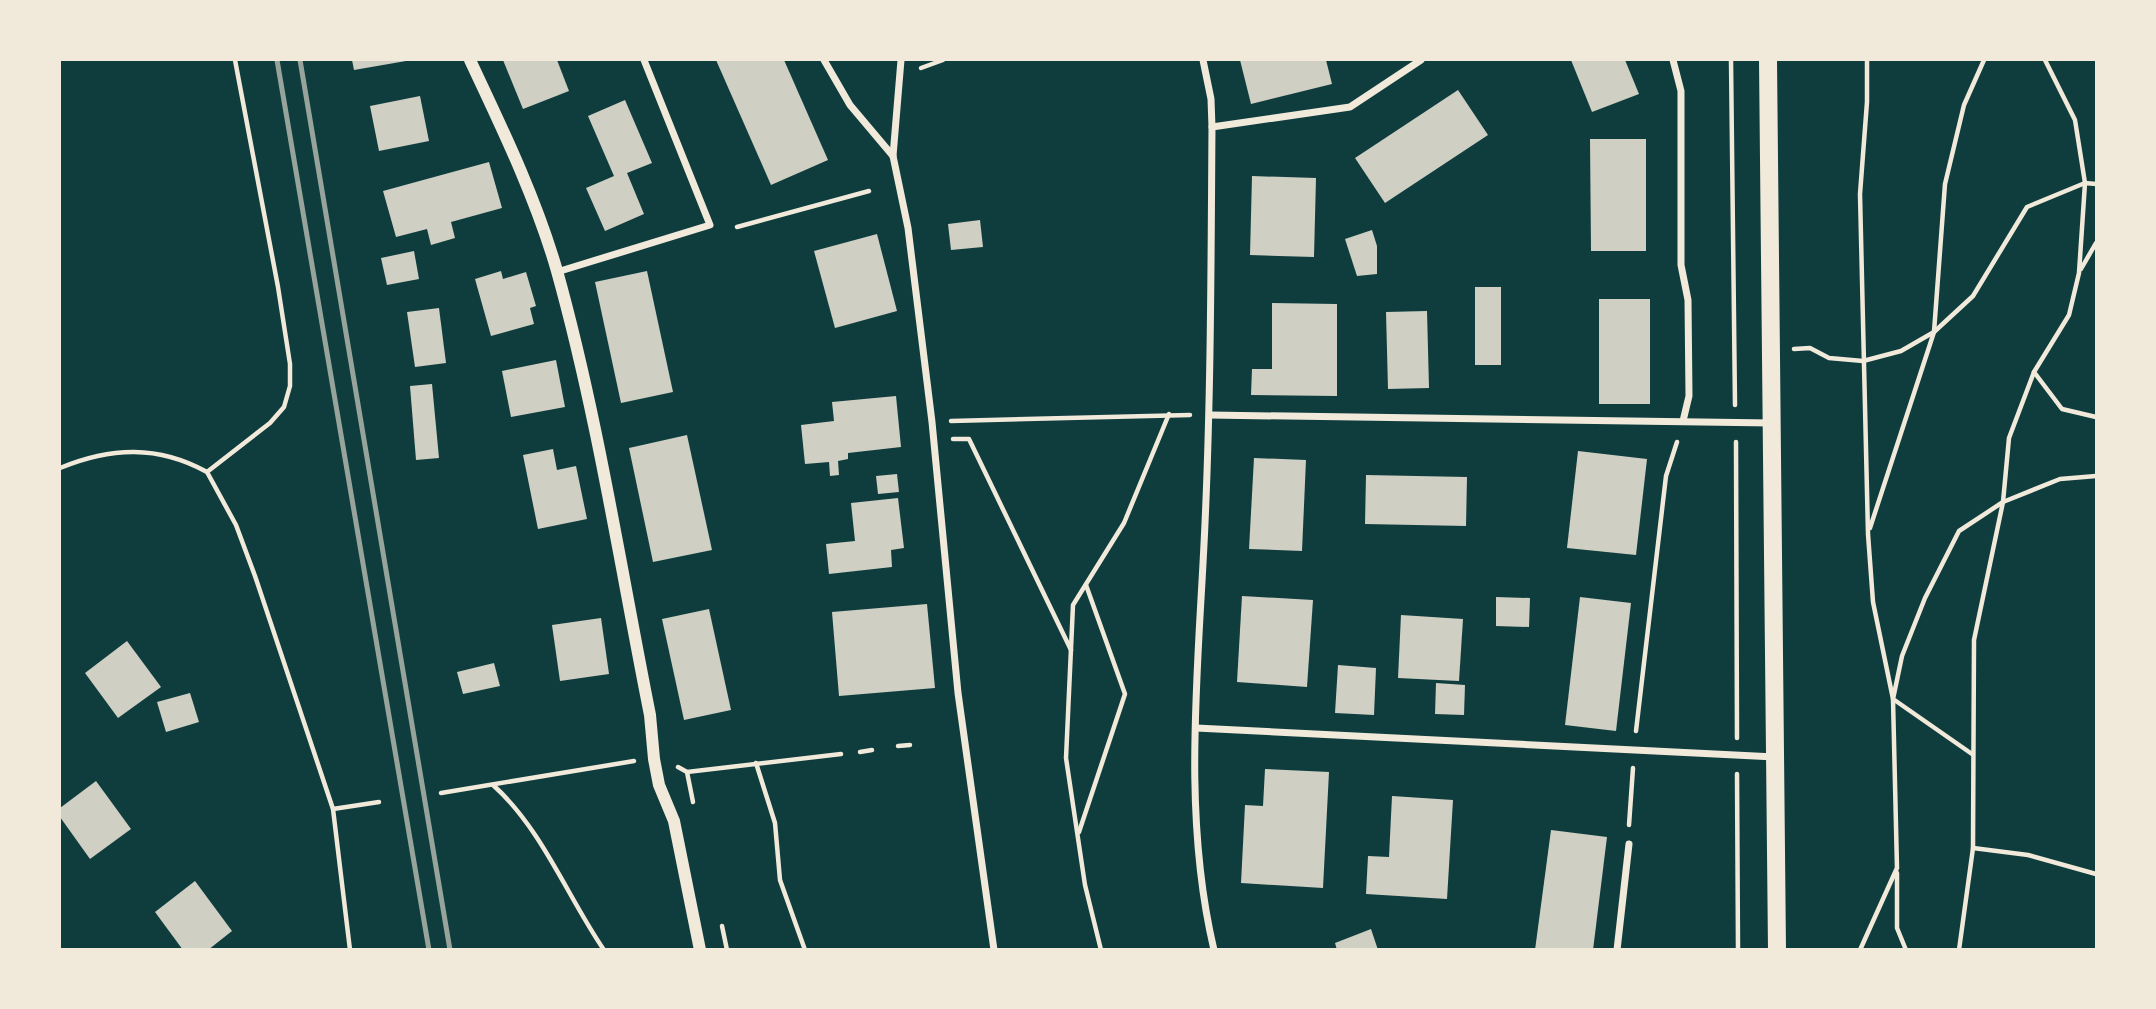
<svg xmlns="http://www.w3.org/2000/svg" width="2156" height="1009" font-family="'Zilla Slab',serif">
	<rect width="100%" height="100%" fill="#0f3d3e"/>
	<g fill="#cfcfc3">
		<polygon points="352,60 406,60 406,61 354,70"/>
		<polygon points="503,60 557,60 569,91 523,109"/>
		<polygon points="716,60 784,60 828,160 771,185"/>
		<polygon points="1240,60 1326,60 1332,84 1251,104"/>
		<polygon points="1571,60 1625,60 1639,94 1592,112"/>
		<polygon points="1458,90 1488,135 1385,203 1355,158"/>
		<polygon points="420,96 429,141 379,151 370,106"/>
		<polygon points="625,100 652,163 627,173 644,214 605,231 586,188 614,176 588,116"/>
		<polygon points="1590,139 1646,139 1646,251 1591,251"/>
		<polygon points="489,162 502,208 451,222 455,238 431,245 427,229 396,237 383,191"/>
		<polygon points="1252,176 1316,178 1314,257 1250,255"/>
		<polygon points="980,220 983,247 951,250 948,224"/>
		<polygon points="1372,230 1377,246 1377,274 1357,276 1345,239"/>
		<polygon points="877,234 897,311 835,328 814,251"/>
		<polygon points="414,251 419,279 387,285 381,258"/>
		<polygon points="501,271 503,279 526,272 536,306 530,308 534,324 491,336 475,279"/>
		<polygon points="647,271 673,392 621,403 595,282"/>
		<rect x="1475" y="287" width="26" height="78"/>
		<rect x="1599" y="299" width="51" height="105"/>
		<polygon points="1272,303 1337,304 1337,396 1251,395 1252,369 1272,369"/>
		<polygon points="439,308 446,363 415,367 407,312"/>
		<polygon points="1427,311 1429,388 1388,389 1386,312"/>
		<polygon points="556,360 565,407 511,417 502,371"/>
		<polygon points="432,384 439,458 416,460 410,386"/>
		<polygon points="896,396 901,447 848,453 848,459 838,461 839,475 830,476 829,462 805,464 801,425 834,421 832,402"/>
		<polygon points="687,435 712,550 653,562 629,448"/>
		<polygon points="553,449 557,470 576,466 587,519 538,529 523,455"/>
		<polygon points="1578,451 1647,459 1636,555 1567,548"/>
		<polygon points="1254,458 1306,460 1302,551 1249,549"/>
		<polygon points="897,474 899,492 878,494 876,476"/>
		<polygon points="1366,475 1467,477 1466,526 1365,524"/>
		<polygon points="898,498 904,548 891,550 892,567 829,574 826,544 855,541 851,503"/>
		<polygon points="1242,596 1313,600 1307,687 1237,682"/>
		<polygon points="1496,597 1530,598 1529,627 1496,626"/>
		<polygon points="1580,597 1631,603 1616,731 1565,725"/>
		<polygon points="927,604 935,688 839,696 832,612"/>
		<polygon points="709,609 731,710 684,720 662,619"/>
		<polygon points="1401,615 1463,619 1459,681 1398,678"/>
		<polygon points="601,618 609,674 560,681 552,625"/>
		<polygon points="127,641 161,687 118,718 85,673"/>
		<polygon points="494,663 500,686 463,694 457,672"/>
		<polygon points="1338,665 1376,668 1374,715 1335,713"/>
		<polygon points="1436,683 1465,685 1464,715 1435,714"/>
		<polygon points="190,693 199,722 166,732 157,702"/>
		<polygon points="1265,769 1329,772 1323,888 1241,883 1245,805 1263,806"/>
		<polygon points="96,781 131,829 90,859 60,817 60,808"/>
		<polygon points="1392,796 1453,800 1447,899 1366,894 1368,856 1389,857"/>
		<polygon points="1551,830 1607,837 1593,950 1535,950"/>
		<polygon points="195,881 232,931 208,950 183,950 155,912"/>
		<polygon points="1371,929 1378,950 1337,950 1335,943"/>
	</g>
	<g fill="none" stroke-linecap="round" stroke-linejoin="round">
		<g stroke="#f1e9da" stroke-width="4.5">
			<polyline points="235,60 278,287 290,364 290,386 284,407 270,423 207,472 236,525 255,576 333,809 350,950"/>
			<polyline points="1731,60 1735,405"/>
			<polyline points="921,68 943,60"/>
			<polyline points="737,227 869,191"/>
			<polyline points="2081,269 2096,243"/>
			<polyline points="1794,349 1810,348 1829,358 1863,361 1901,351 1934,332 1973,296 2027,207 2085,183 2096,184"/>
			<polyline points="2034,372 2062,409 2096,417"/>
			<polyline points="951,421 1190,415"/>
			<polyline points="953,439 969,439 1071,650"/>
			<polyline points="1736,442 1737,738"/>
			<path d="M60,468C111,447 158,445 207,472"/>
			<polyline points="1870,528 1934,332 1945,184 1964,105 1984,60"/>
			<polyline points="1636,731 1666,476 1677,442"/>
			<polyline points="898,746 910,745"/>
			<polyline points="860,752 872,750"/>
			<polyline points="1972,754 1893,699 1902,656 1925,598 1959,531 2003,502 2060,479 2096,476"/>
			<polyline points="756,763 775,823 780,880 805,950"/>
			<polyline points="678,767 687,772 841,754"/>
			<polyline points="687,772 693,802"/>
			<polyline points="1737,774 1738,950"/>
			<path d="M493,785C542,829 567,896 604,950"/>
			<polyline points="441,793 634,761"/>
			<polyline points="333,809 379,802"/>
			<polyline points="1629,825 1633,768"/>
			<polyline points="1079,832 1125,694 1086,585"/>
			<polyline points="1973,848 2028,855 2096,874"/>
			<polyline points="1897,873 1897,928 1906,950"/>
			<polyline points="722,926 727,950"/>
			<polyline points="1101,950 1085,885 1066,758 1073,605 1124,523 1169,414"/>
			<polyline points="1860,950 1897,868 1893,699 1873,602 1868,534 1860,194 1867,102 1867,60"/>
			<polyline points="1959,950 1973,848 1974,640 2003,502 2009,438 2034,372 2069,315 2079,273 2085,183 2075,120 2045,60"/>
		</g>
		<g stroke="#f1e9da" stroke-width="7">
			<polyline points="824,60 850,105 893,156 908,228 932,422 958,693 994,950"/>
			<path d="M1203,60L1211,99L1212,127C1211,259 1211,391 1205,523C1199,664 1181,811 1214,950"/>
			<polyline points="1673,60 1681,91 1681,265 1688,300 1689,396 1683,421"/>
			<polyline points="1212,127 1350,107 1421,60"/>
			<polyline points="893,156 901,60"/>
			<polyline points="557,272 710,225 644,60"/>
			<polyline points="1210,415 1772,423"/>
			<polyline points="1196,728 1775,757"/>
			<polyline points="1617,950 1629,844"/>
		</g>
		<path stroke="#f1e9da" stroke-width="12" d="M470,60C502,128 536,198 557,271C597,414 621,570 650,715L654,759L659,785L674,821L700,950"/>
		<polyline stroke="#f1e9da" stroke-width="18" points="1768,60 1777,950"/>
		<g stroke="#97a49c" stroke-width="5">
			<polyline points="277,60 429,950"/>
			<polyline points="300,60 450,950"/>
		</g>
	</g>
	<rect width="2156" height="1009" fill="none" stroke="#f1e9da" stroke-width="122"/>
</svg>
